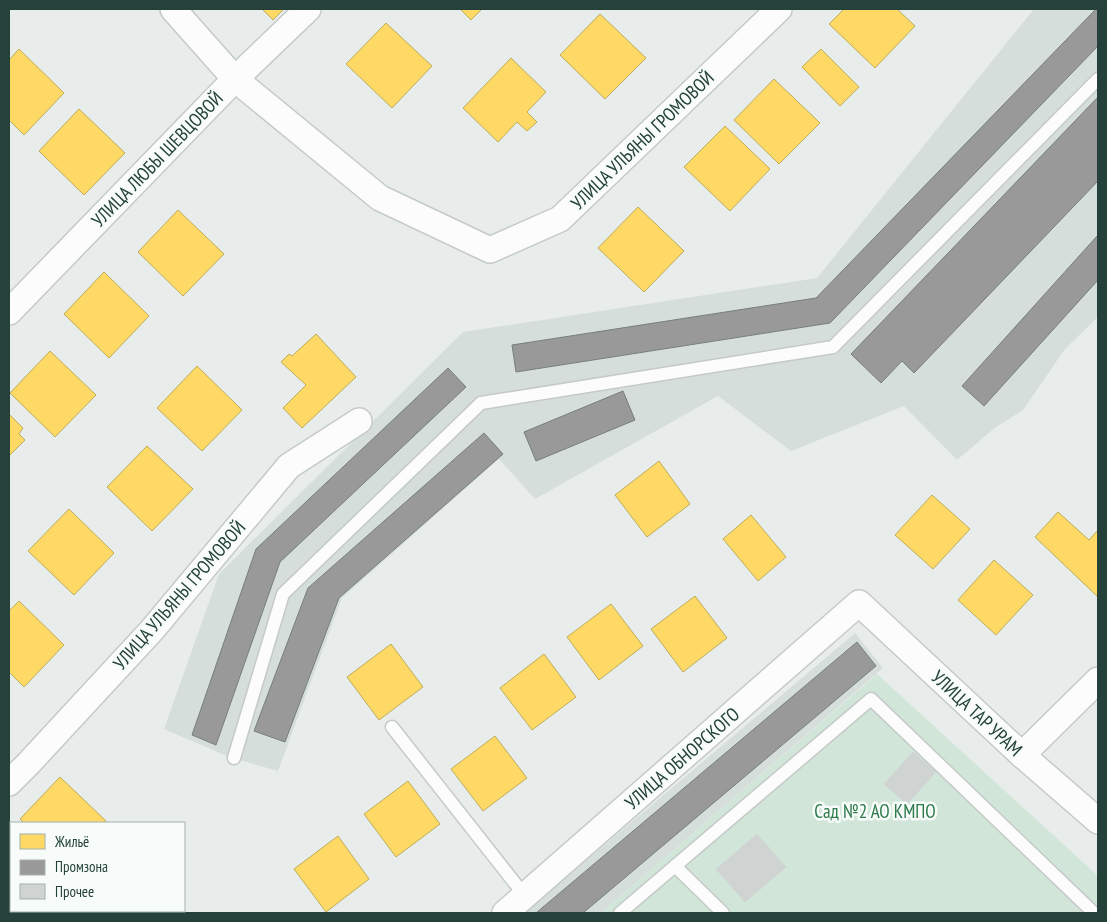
<svg xmlns="http://www.w3.org/2000/svg" width="1107" height="922" font-family="'PT Sans Narrow',sans-serif">
	<rect width="100%" height="100%" fill="#e8edeb"/>
	<g fill="#d6dedb">
		<polygon points="1034,9 1098,9 1098,317 1065,349 1023,410 996,427 957,460 904,406 791,451 718,396 535,499 499,459 342,598 278,771 229,757 164,729 219,574 463,332 817,278"/>
		<polygon points="855,633 883,668 601,913 524,913"/>
	</g>
	<polygon fill="#d1e6d8" points="877,674 1098,876 1098,913 601,913"/>
	<g fill="#ffd966" stroke="#bdac59">
		<polygon points="262,9 284,9 273,20"/>
		<polygon points="460,9 482,9 471,20"/>
		<polygon points="844,9 897,9 915,26 875,68 829,24"/>
		<polygon points="600,14 646,58 605,99 560,55"/>
		<polygon points="386,23 432,66 392,108 346,64"/>
		<polygon points="19,49 64,93 24,135 9,120 9,60"/>
		<polygon points="821,49 859,87 840,106 802,67"/>
		<polygon points="511,58 546,92 527,112 537,122 527,131 517,122 498,142 463,108"/>
		<polygon points="774,79 820,123 779,164 734,120"/>
		<polygon points="79,109 125,153 84,195 39,151"/>
		<polygon points="725,126 770,169 730,211 684,167"/>
		<polygon points="638,207 684,251 644,292 598,248"/>
		<polygon points="178,210 224,254 183,296 138,252"/>
		<polygon points="104,272 149,316 109,358 64,314"/>
		<polygon points="316,334 356,377 302,428 283,408 306,385 281,362 289,354 292,356"/>
		<polygon points="50,351 96,395 55,437 10,393"/>
		<polygon points="197,366 242,410 202,451 157,408"/>
		<polygon points="9,414 23,428 19,434 25,440 9,456"/>
		<polygon points="147,446 193,489 152,531 107,487"/>
		<polygon points="659,461 690,504 647,537 615,495"/>
		<polygon points="932,495 970,529 933,569 895,535"/>
		<polygon points="69,509 114,553 74,595 28,551"/>
		<polygon points="1058,512 1089,540 1098,530 1098,597 1035,537"/>
		<polygon points="751,515 786,557 758,581 723,539"/>
		<polygon points="994,560 1033,595 996,635 958,600"/>
		<polygon points="695,596 727,638 683,672 651,629"/>
		<polygon points="19,601 64,645 24,687 9,672 9,611"/>
		<polygon points="611,604 643,646 599,680 567,637"/>
		<polygon points="391,644 423,687 379,720 347,677"/>
		<polygon points="544,654 576,697 532,730 500,688"/>
		<polygon points="495,736 527,778 483,811 451,769"/>
		<polygon points="60,777 106,821 104,823 24,823 20,819"/>
		<polygon points="408,781 440,824 396,857 364,814"/>
		<polygon points="338,836 369,879 326,912 294,869"/>
		<polygon points="9,868 11,870 11,900 9,903"/>
	</g>
	<g fill="#999" stroke="#767f7c">
		<polygon points="1096,9 1098,9 1098,46 830,323 516,372 512,345 816,298"/>
		<polygon points="1098,97 1098,181 914,373 902,361 881,383 851,354"/>
		<polygon points="1098,235 1098,280 984,406 962,386"/>
		<polygon points="448,368 466,387 280,562 216,745 192,735 256,549"/>
		<polygon points="623,391 635,420 536,461 524,432"/>
		<polygon points="484,433 503,454 339,598 285,742 254,731 308,588"/>
		<polygon points="857,642 876,666 583,913 536,913"/>
	</g>
	<g fill="#cfd4d2" stroke="#d1d6d4">
		<polygon points="913,752 936,772 907,804 884,784"/>
		<polygon points="757,834 786,867 745,902 716,869"/>
	</g>
	<g fill="none" stroke-linecap="round" stroke-linejoin="round">
		<defs>
			<g id="service">
				<polyline points="392,727 525,896"/>
				<polyline points="234,758 283,594 481,403 833,347 1098,79"/>
				<polyline points="675,866 723,913"/>
				<polyline points="620,913 871,699 1094,913"/>
			</g>
			<g id="minor">
				<polyline points="173,9 235,79 380,198 490,250 560,219 779,9"/>
				<polyline points="9,312 235,79 308,9"/>
				<polyline points="1022,755 1098,680"/>
				<polyline points="9,783 28,764 152,630 289,466 359,421"/>
				<polyline points="505,913 859,603 1022,755 1098,821"/>
			</g>
		</defs>
		<use href="#service" stroke="#c5cac8" stroke-width="15"/>
		<use href="#minor" stroke="#c5cac8" stroke-width="28"/>
		<use href="#service" stroke="#fcfcfc" stroke-width="12"/>
		<use href="#minor" stroke="#fcfcfc" stroke-width="25"/>
	</g>
	<g text-anchor="middle" dominant-baseline="central" stroke-width="5" stroke-linejoin="round" paint-order="stroke">
		<g font-size="19" fill="#24423a" stroke="#f7fbf9">
			<text transform="translate(642 140) rotate(-44)">УЛИЦА УЛЬЯНЫ ГРОМОВОЙ</text>
			<text transform="translate(157 159) rotate(-46)">УЛИЦА ЛЮБЫ ШЕВЦОВОЙ</text>
			<text transform="translate(179 595) rotate(-49)">УЛИЦА УЛЬЯНЫ ГРОМОВОЙ</text>
			<text transform="translate(977 713) rotate(43)">УЛИЦА ТАР УРАМ</text>
			<text transform="translate(682 758) rotate(-41)">УЛИЦА ОБНОРСКОГО</text>
		</g>
		<g font-size="19" fill="#2d7a4b" stroke="#f7fbf9">
			<text x="875" y="811">Сад №2 АО КМПО</text>
		</g>
	</g>
	<rect width="1107" height="922" fill="none" stroke="#24423a" stroke-width="20"/>
	<rect x="10" y="822" width="175" height="90" fill="#f7fbf9" stroke="#a3b1ad"/>
	<rect x="20" y="834" width="25" height="15" fill="#ffd966" stroke="#a3b1ad"/>
	<text x="55" y="847" font-size="15" fill="#24423a">Жильё</text>
	<rect x="20" y="860" width="25" height="15" fill="#999999" stroke="#a3b1ad"/>
	<text x="55" y="872" font-size="15" fill="#24423a">Промзона</text>
	<rect x="20" y="884" width="25" height="15" fill="#cfd4d2" stroke="#a3b1ad"/>
	<text x="55" y="897" font-size="15" fill="#24423a">Прочее</text>
</svg>
